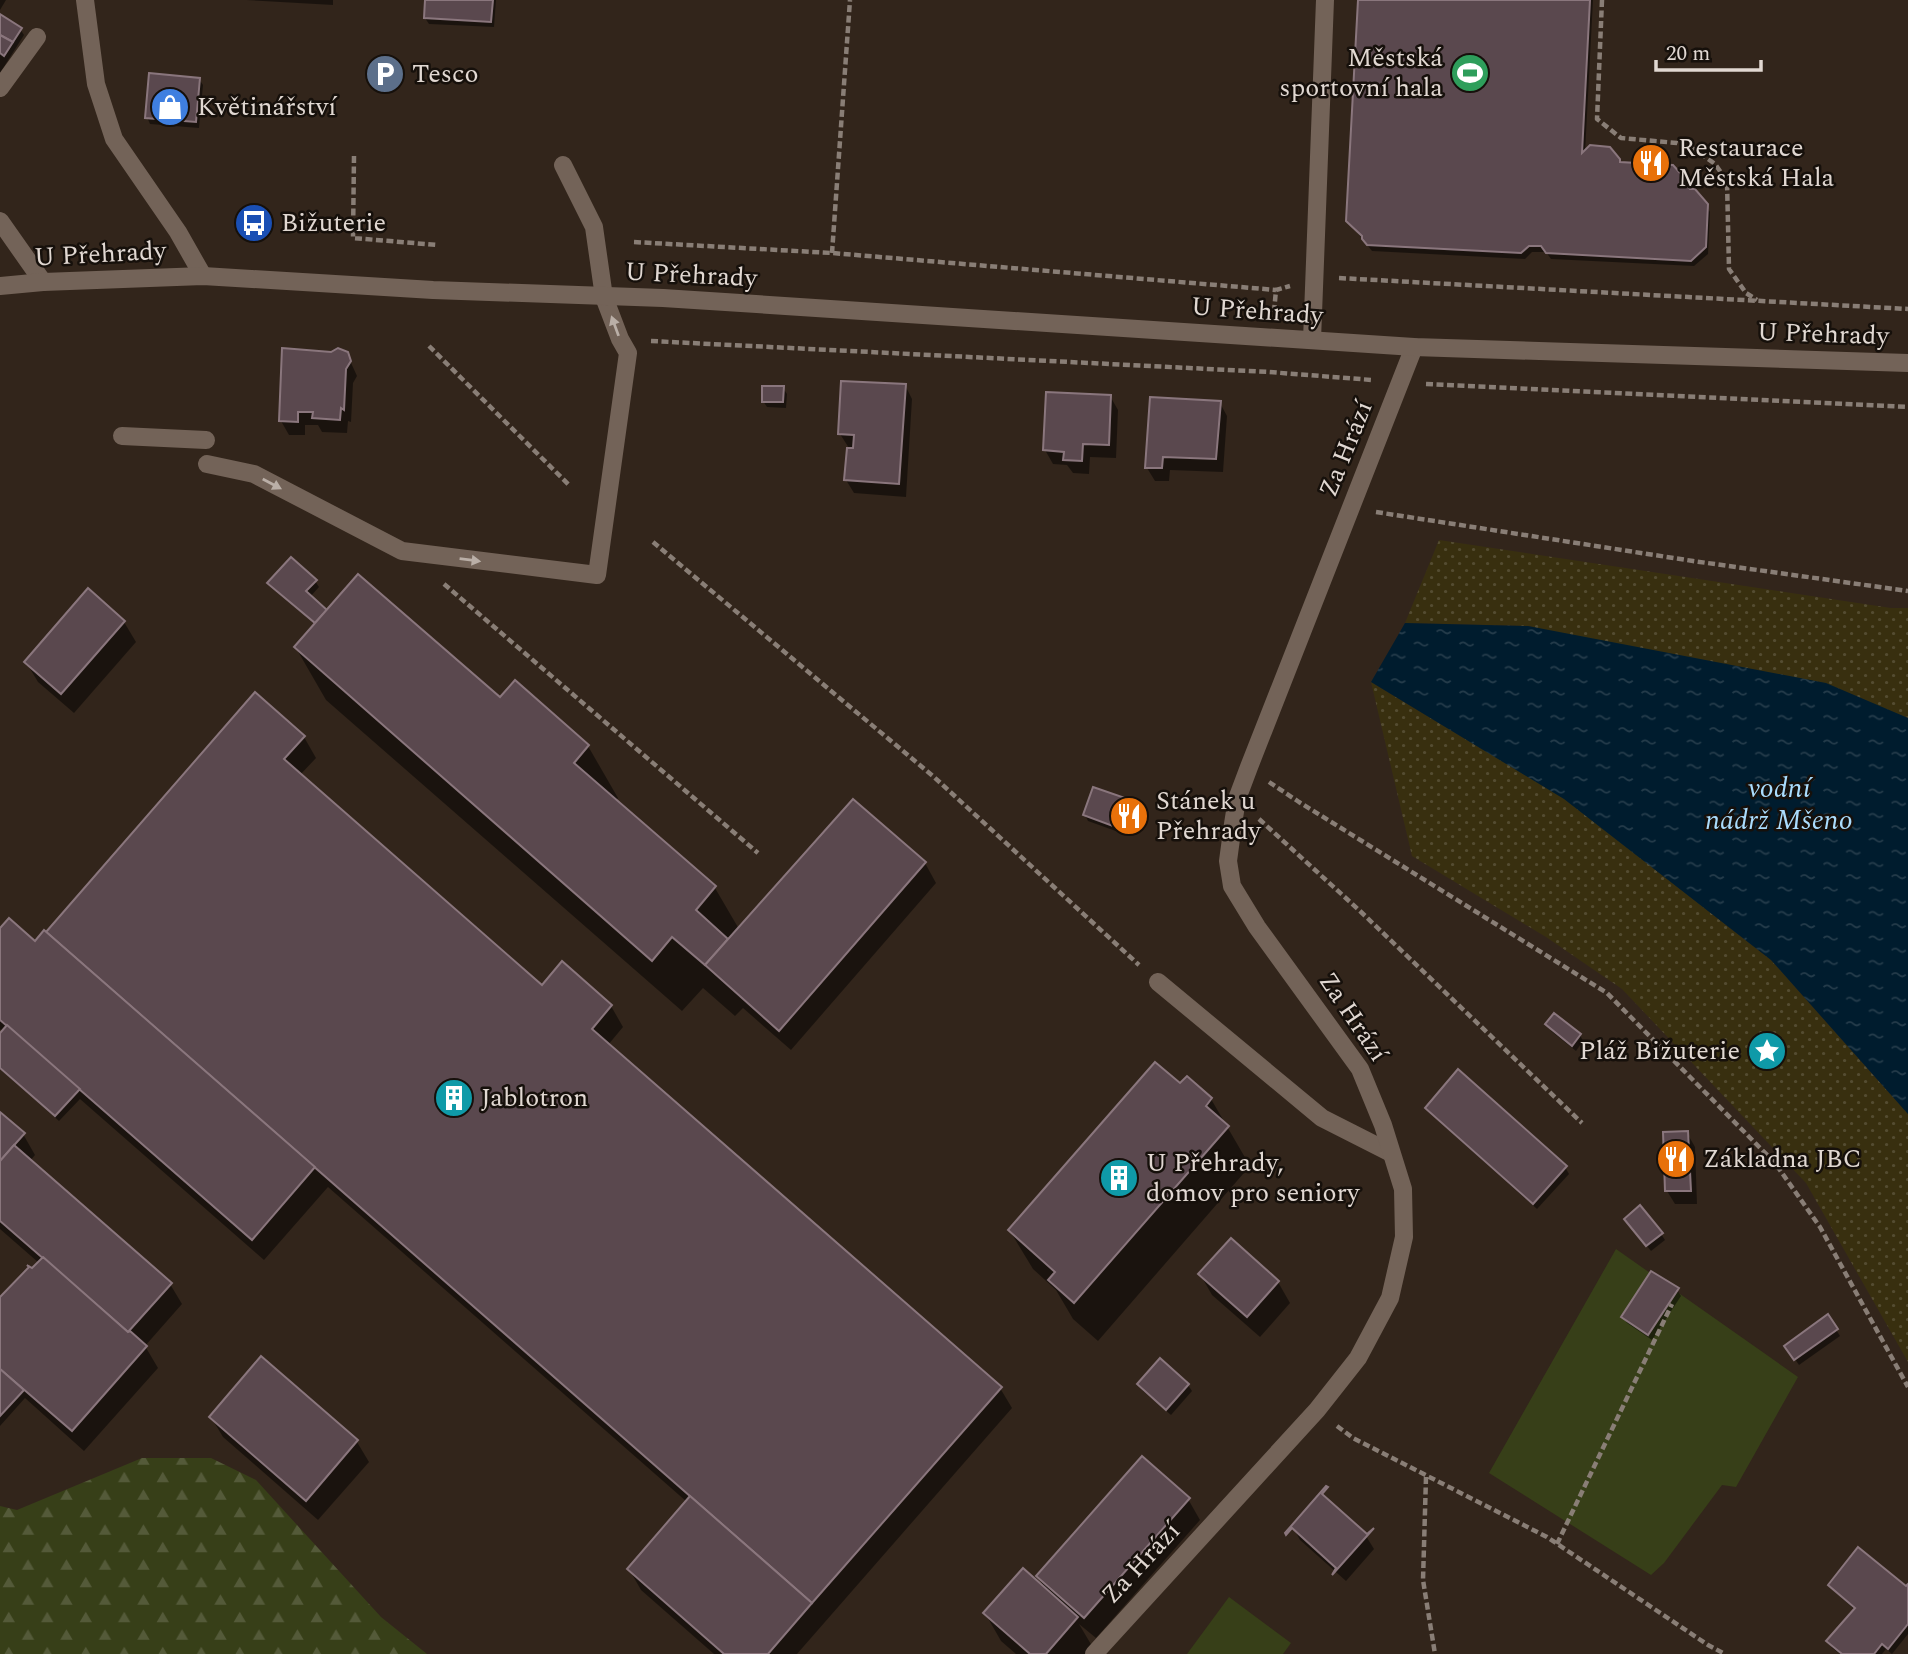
<svg xmlns="http://www.w3.org/2000/svg" width="1908" height="1654" font-family="Spectral,serif">
	<defs>
		<pattern id="forest-firs" width="22" height="20" patternUnits="userSpaceOnUse" patternTransform="scale(1.75)"><rect width="22" height="20" fill="#373f18"/><path d="M5 1l3.5 6h-7zM16 11l3.5 6h-7z" fill="#545a39"/></pattern>
		<pattern id="sand-dots" width="8" height="8" patternUnits="userSpaceOnUse" patternTransform="scale(1.75)"><rect width="8" height="8" fill="#382f0f"/><path d="M2 2h.1M6 6h.1" fill="none" stroke="#544c31" stroke-width="1.8" stroke-linecap="round"/></pattern>
		<pattern id="water-ripples" width="26" height="14" patternUnits="userSpaceOnUse" patternTransform="scale(1.75)"><rect width="26" height="14" fill="#001c2e"/><path d="M2 4q2-2 4 0t4 0M15 11q2-2 4 0t4 0" fill="none" stroke="#253c4b"/></pattern>
	</defs>
	<rect width="100%" height="100%" fill="#32251b"/>
	<polygon fill="url(#forest-firs)" points="142,1458 211,1458 256,1480 381,1617 427,1654 0,1654 0,1506 17,1510"/>
	<g fill="url(#sand-dots)">
		<polygon points="1439,540 1891,608 1908,608 1908,718 1887,710 1528,626 1405,623"/>
		<polygon points="1371,682 1565,799 1771,960 1908,1114 1908,1362 1806,1183 1622,989 1546,937 1412,856"/>
	</g>
	<g fill="#373f18">
		<polygon points="1616,1249 1798,1377 1736,1487 1722,1485 1664,1563 1651,1575 1489,1473"/>
		<polygon points="1229,1597 1291,1643 1283,1654 1187,1654"/>
	</g>
	<polygon fill="url(#water-ripples)" points="1405,623 1528,626 1826,683 1908,718 1908,1114 1771,960 1564,799 1371,682"/>
	<g fill="#0007">
		<polygon points="0,0 6,0 0,10"/>
		<polygon points="246,0 333,0 333,5"/>
		<polygon points="426,0 496,0 494,27 429,24 425,18"/>
		<polygon points="1359,0 1593,0 1585,153 1619,160 1621,164 1679,175 1683,184 1706,205 1710,212 1708,254 1694,266 1551,259 1546,252 1532,252 1525,259 1372,251 1348,221"/>
		<polygon points="0,16 20,29 24,35 0,73"/>
		<polygon points="199,79 203,85 199,128 150,124 147,117"/>
		<polygon points="332,354 347,354 357,376 353,383 351,422 348,421 347,433 322,432 318,425 305,425 305,435 289,435 281,421"/>
		<polygon points="905,385 912,399 906,497 854,493 846,480 849,448 840,434"/>
		<polygon points="783,388 787,394 786,408 767,407 763,401"/>
		<polygon points="1110,396 1118,410 1116,458 1090,457 1089,474 1073,473 1067,465 1053,464 1045,450"/>
		<polygon points="1220,403 1227,416 1223,472 1170,470 1169,481 1155,481 1147,468"/>
		<polygon points="315,581 319,587 310,597 326,611 500,700 515,683 588,746 618,798 616,801 715,888 739,929 925,863 936,883 791,1050 743,1008 735,1016 703,988 682,1011 326,700 296,648 316,625 273,589 269,583"/>
		<polygon points="124,622 136,642 74,713 38,682 26,662"/>
		<polygon points="304,737 316,758 300,775 542,987 562,964 611,1006 623,1027 608,1045 1000,1388 1012,1408 797,1654 714,1654 641,1590 629,1569 687,1502 328,1187 264,1260 80,1099 59,1121 0,1069 0,1036 3,1032 0,1029 0,931 35,943"/>
		<polygon points="1130,801 1134,808 1124,834 1088,821 1085,815"/>
		<polygon points="1548,1025 1580,1035 1583,1041 1576,1051 1551,1031"/>
		<polygon points="1180,1086 1211,1099 1250,1166 1098,1341 1073,1319 1056,1290 1033,1269 1010,1231"/>
		<polygon points="1427,1108 1565,1167 1569,1174 1537,1209 1431,1114"/>
		<polygon points="0,1113 23,1134 35,1155 30,1161 170,1284 182,1304 145,1346 158,1368 84,1451 25,1398 0,1426 0,1301 39,1263 0,1229"/>
		<polygon points="1687,1133 1695,1147 1697,1204 1675,1204 1667,1191"/>
		<polygon points="1630,1225 1661,1234 1665,1240 1651,1251"/>
		<polygon points="1231,1241 1278,1282 1290,1303 1260,1337 1212,1295 1200,1274"/>
		<polygon points="1677,1290 1681,1296 1652,1340 1627,1323 1623,1317"/>
		<polygon points="1828,1317 1840,1336 1799,1365 1790,1352"/>
		<polygon points="261,1358 357,1442 369,1462 318,1520 223,1437 211,1417"/>
		<polygon points="1139,1385 1188,1385 1192,1391 1171,1415 1143,1391"/>
		<polygon points="1188,1499 1200,1520 1096,1638 1079,1624 1092,1646 1085,1654 1016,1654 1001,1641 985,1613 1046,1590 1038,1577"/>
		<polygon points="1293,1527 1366,1536 1374,1549 1346,1581 1300,1540"/>
		<polygon points="1830,1585 1906,1589 1908,1586 1908,1634 1892,1654 1886,1649 1882,1654 1840,1654 1832,1648 1828,1641 1855,1610 1834,1591"/>
	</g>
	<g fill="#5a484e" stroke="#8a767d" stroke-width="2">
		<polygon points="425,0 493,0 491,22 424,18"/>
		<polygon points="1358,0 1590,0 1582,153 1590,145 1610,147 1620,159 1620,162 1673,165 1681,174 1681,179 1690,189 1695,189 1708,204 1706,247 1691,261 1546,253 1541,246 1529,246 1521,253 1367,245 1362,239 1362,236 1346,221"/>
		<polygon points="0,14 22,28 13,42 0,35"/>
		<polygon points="0,35 13,42 4,56 0,53"/>
		<polygon points="149,73 200,78 196,122 145,118"/>
		<polygon points="282,348 331,352 338,348 348,352 351,361 346,369 344,410 341,408 340,420 312,418 313,412 298,412 298,422 279,421"/>
		<polygon points="841,381 906,384 899,484 844,480 847,448 853,448 854,435 838,434"/>
		<polygon points="762,386 784,386 783,402 762,402"/>
		<polygon points="1046,392 1111,395 1109,445 1083,444 1082,461 1063,460 1064,452 1043,450"/>
		<polygon points="1150,397 1221,401 1216,459 1163,457 1162,468 1145,468"/>
		<polygon points="291,557 317,580 306,591 327,610 315,623 267,583"/>
		<polygon points="358,574 500,697 515,680 589,745 574,763 716,886 696,910 728,939 705,965 672,937 652,961 294,647"/>
		<polygon points="88,588 125,621 61,694 24,662"/>
		<polygon points="255,692 305,736 284,759 542,985 562,961 612,1005 592,1029 1002,1387 812,1603 46,932"/>
		<polygon points="1093,787 1131,800 1121,829 1083,815"/>
		<polygon points="853,799 926,862 779,1031 705,965"/>
		<polygon points="9,918 35,941 44,930 315,1167 252,1240 0,1020 0,928"/>
		<polygon points="1554,1013 1581,1034 1572,1046 1545,1024"/>
		<polygon points="7,1025 80,1089 55,1116 0,1068 0,1033"/>
		<polygon points="1155,1062 1180,1083 1187,1076 1212,1098 1206,1106 1229,1126 1074,1303 1048,1280 1055,1272 1008,1230"/>
		<polygon points="1458,1069 1567,1166 1533,1204 1425,1108"/>
		<polygon points="0,1112 25,1133 0,1161"/>
		<polygon points="1688,1131 1691,1191 1665,1191 1663,1132"/>
		<polygon points="14,1145 172,1283 128,1332 0,1221 0,1161"/>
		<polygon points="1640,1205 1663,1233 1646,1246 1624,1219"/>
		<polygon points="1231,1238 1279,1281 1247,1317 1198,1274"/>
		<polygon points="43,1257 128,1332 130,1331 147,1346 72,1431 0,1369 0,1297 29,1267 27,1265 32,1268"/>
		<polygon points="1651,1271 1679,1288 1648,1335 1621,1317"/>
		<polygon points="1828,1314 1838,1329 1794,1360 1784,1346"/>
		<polygon points="261,1356 358,1440 306,1501 209,1417"/>
		<polygon points="1160,1358 1189,1384 1166,1410 1137,1384"/>
		<polygon points="0,1369 24,1390 0,1416"/>
		<polygon points="1142,1456 1190,1498 1084,1618 1036,1576"/>
		<polygon points="1326,1486 1328,1487 1322,1494 1367,1534 1374,1528 1332,1575 1336,1568 1292,1528 1286,1535 1285,1533"/>
		<polygon points="690,1496 812,1603 768,1654 724,1654 627,1569"/>
		<polygon points="1858,1547 1906,1586 1908,1584 1908,1624 1888,1649 1882,1644 1874,1654 1842,1654 1826,1641 1855,1608 1828,1585"/>
		<polygon points="1023,1568 1078,1617 1046,1654 1030,1654 983,1613"/>
	</g>
	<g fill="none" stroke-linecap="round" stroke-linejoin="round">
		<g stroke="#897e76" stroke-width="4.5" stroke-dasharray="7 3.5" stroke-linecap="butt">
			<polyline points="1602,0 1597,119 1621,138 1677,143 1694,149 1715,164 1727,181 1729,269 1746,293 1757,300"/>
			<polyline points="354,156 353,238 437,245"/>
			<polyline points="634,242 832,253 1276,290"/>
			<polyline points="832,253 850,0"/>
			<polyline points="1339,278 1908,309"/>
			<polyline points="1274,312 1276,290 1290,286"/>
			<polyline points="651,341 1269,372 1372,380"/>
			<polyline points="429,346 570,486"/>
			<polyline points="1426,384 1908,407"/>
			<polyline points="1376,512 1693,561 1908,591"/>
			<polyline points="653,542 934,777 1139,965"/>
			<polyline points="444,584 758,853"/>
			<polyline points="1269,782 1299,802 1607,993 1775,1163 1820,1227 1908,1387"/>
			<polyline points="1259,819 1360,911 1582,1123"/>
			<polyline points="1337,1426 1353,1438 1547,1537 1708,1645 1725,1654"/>
			<polyline points="1426,1477 1423,1580 1435,1654"/>
			<polyline points="1557,1544 1672,1304"/>
		</g>
		<g stroke="#736358" stroke-width="18">
			<polyline points="0,88 37,37"/>
			<polyline points="0,221 43,282"/>
			<polyline points="1312,340 1325,0"/>
			<polyline points="122,436 206,440"/>
			<polyline points="207,464 254,474 402,551 597,575 628,353 620,339 604,297"/>
		</g>
		<g stroke="#736358" stroke-width="18">
			<polyline points="85,0 96,84 114,139 178,232 203,276"/>
			<polyline points="563,165 594,227 604,297"/>
			<polyline points="1158,982 1322,1118 1391,1153"/>
			<polyline points="1094,1654 1317,1410 1358,1358 1390,1298 1404,1237 1403,1189 1383,1125 1360,1069 1257,927 1232,886 1228,861 1233,824 1237,799 1249,767 1414,347"/>
		</g>
		<polyline stroke="#736358" stroke-width="18" points="0,286 43,282 203,276 433,290 663,298 1414,347 1908,363"/>
	</g>
	<defs><path id="oneway-solid" d="M-6-.8H1V-3.2L6.5 0L1 3.2V.8H-6Z" transform="scale(1.75)"/></defs>
	<g fill="#baafa7">
		<use href="#oneway-solid" transform="translate(615 326) rotate(-110)"/>
		<use href="#oneway-solid" transform="translate(272 484) rotate(28)"/>
		<use href="#oneway-solid" transform="translate(470 560) rotate(7)"/>
	</g>
	<defs>
		<symbol id="stadium-disc" viewBox="-11 -11 22 22"><circle r="9.5" fill="#2e9e5b" stroke="#16100b"/><path d="M0-5a6.5 5 0 1 0 0 10a6.5 5 0 1 0 0-10ZM-3.5-1.8h7v3.6h-7Z" fill="#fff"/></symbol>
		<symbol id="parking-disc" viewBox="-11 -11 22 22"><circle r="9.5" fill="#5c6f8a" stroke="#16100b"/><path d="M-3.5-5.5H1a3.5 3.5 0 0 1 0 7H-1V5.5H-3.5ZM-1-3.4V-.6H.8a1.4 1.4 0 0 0 0-2.8Z" fill="#fff"/></symbol>
		<symbol id="shop-disc" viewBox="-11 -11 22 22"><circle r="9.5" fill="#3f7fe0" stroke="#16100b"/><path d="M-5-2.5h2.3a2.7 3.5 0 0 1 5.4 0H5L5.5 6h-11ZM-1.5-2.5h3a1.5 2.3 0 0 0-3 0Z" fill="#fff"/></symbol>
		<symbol id="restaurant-disc" viewBox="-11 -11 22 22"><circle r="9.5" fill="#e8710a" stroke="#16100b"/><path d="M-5-6h1v4h1v-4h1v4h1v-4h1v5L-1.5 .5V6h-2V.5L-5-1ZM5-6V6H3V1.5H1.5Q1.5-4 5-6Z" fill="#fff"/></symbol>
		<symbol id="bus-disc" viewBox="-11 -11 22 22"><circle r="9.5" fill="#1a4fb4" stroke="#16100b"/><path d="M-5-6H5V4H4V6H2V4H-2V6H-4V4H-5ZM-3.5-4V0h7V-4ZM-3.5 1.2v1.5H-2V1.2ZM2 1.2v1.5H3.5V1.2Z" fill="#fff"/></symbol>
		<symbol id="sight-disc" viewBox="-11 -11 22 22"><circle r="9.5" fill="#0f9aa8" stroke="#16100b"/><path d="M0-6L1.8-2.2L6-1.7L2.9 1.2L3.7 5.4L0 3.3L-3.7 5.4L-2.9 1.2L-6-1.7L-1.8-2.2Z" fill="#fff"/></symbol>
		<symbol id="building-disc" viewBox="-11 -11 22 22"><circle r="9.5" fill="#0f9aa8" stroke="#16100b"/><path d="M-4-6H4V6H1V3H-1V6H-4ZM-2.5-4.3h1.7v1.8h-1.7ZM.8-4.3h1.7v1.8H.8ZM-2.5-1h1.7V.8h-1.7ZM.8-1h1.7V.8H.8Z" fill="#fff"/></symbol>
	</defs>
	<g fill-rule="evenodd">
		<use href="#stadium-disc" x="1448" y="51" width="44" height="44"/>
		<use href="#parking-disc" x="363" y="52" width="44" height="44"/>
		<use href="#shop-disc" x="148" y="85" width="44" height="44"/>
		<use href="#restaurant-disc" x="1629" y="141" width="44" height="44"/>
		<use href="#bus-disc" x="232" y="201" width="44" height="44"/>
		<use href="#restaurant-disc" x="1107" y="794" width="44" height="44"/>
		<use href="#sight-disc" x="1745" y="1029" width="44" height="44"/>
		<use href="#building-disc" x="432" y="1076" width="44" height="44"/>
		<use href="#restaurant-disc" x="1654" y="1137" width="44" height="44"/>
		<use href="#building-disc" x="1097" y="1156" width="44" height="44"/>
	</g>
	<g text-anchor="middle" dominant-baseline="central" stroke-width="5" stroke-linejoin="round" paint-order="stroke">
		<g font-size="26" fill="#e1d8d2" stroke="#16100b" text-anchor="start">
			<text x="1443" y="58" text-anchor="end">Městská<tspan x="1443" dy="30">sportovní hala</tspan></text>
			<text x="412" y="74">Tesco</text>
			<text x="197" y="107">Květinářství</text>
			<text x="1678" y="148">Restaurace<tspan x="1678" dy="30">Městská Hala</tspan></text>
			<text x="281" y="223">Bižuterie</text>
			<text x="1156" y="801">Stánek u<tspan x="1156" dy="30">Přehrady</tspan></text>
			<text x="1740" y="1051" text-anchor="end">Pláž Bižuterie</text>
			<text x="481" y="1098">Jablotron</text>
			<text x="1703" y="1159">Základna JBC</text>
			<text x="1146" y="1163">U Přehrady,<tspan x="1146" dy="30">domov pro seniory</tspan></text>
		</g>
		<g font-size="26" fill="#e1d8d2" stroke="#16100b">
			<text transform="translate(100 254) rotate(-3)">U Přehrady</text>
			<text transform="translate(691 275) rotate(3)">U Přehrady</text>
			<text transform="translate(1257 311) rotate(4)">U Přehrady</text>
			<text transform="translate(1823 334) rotate(2)">U Přehrady</text>
			<text transform="translate(1346 449) rotate(-68)">Za Hrází</text>
			<text transform="translate(1353 1017) rotate(56)">Za Hrází</text>
			<text transform="translate(1141 1563) rotate(-47)">Za Hrází</text>
		</g>
		<g font-size="28" font-style="italic" fill="#aadcfd" stroke="#16100b">
			<text x="1779" y="788">vodní<tspan x="1779" dy="32">nádrž Mšeno</tspan></text>
		</g>
	</g>
	<path d="M1656 60v10h105v-10" fill="none" stroke="#e1d8d2" stroke-width="3.5"/>
	<text x="1666" y="60" font-size="21" fill="#e1d8d2" stroke="#16100b" stroke-width="5" paint-order="stroke">20 m</text>
</svg>
